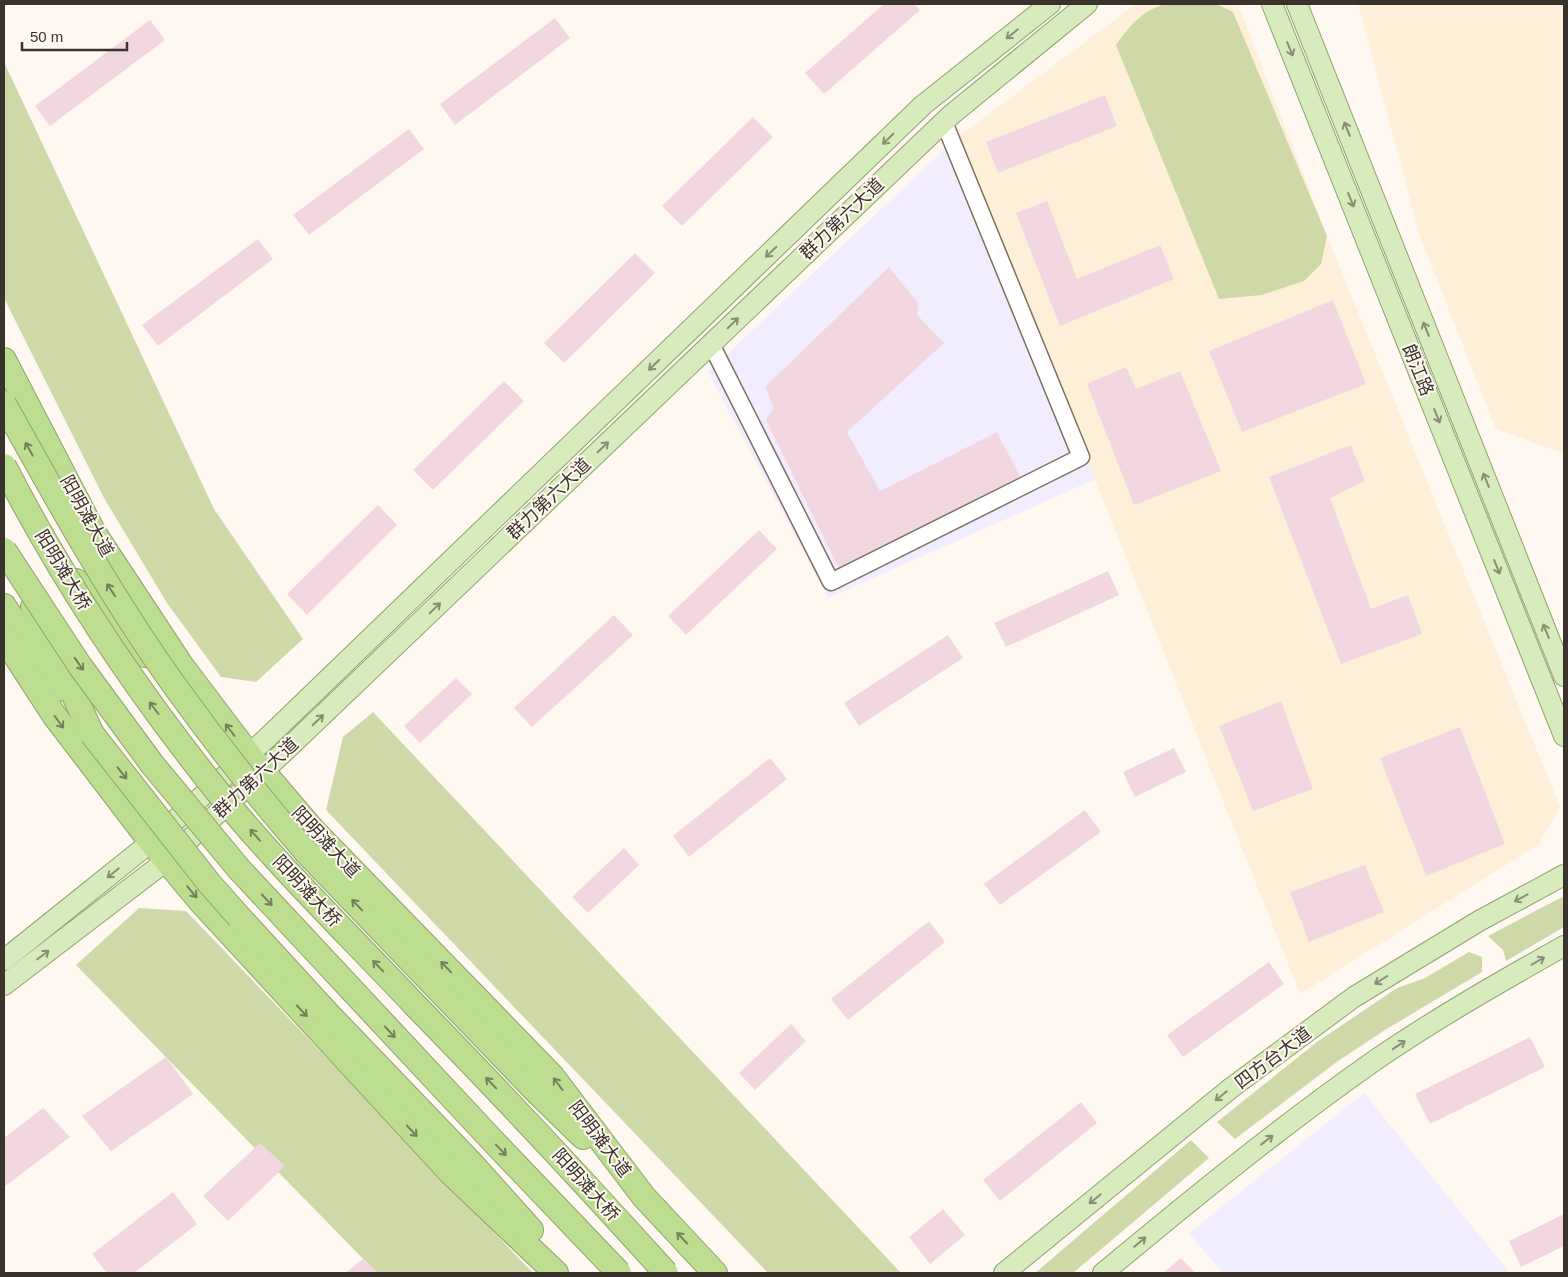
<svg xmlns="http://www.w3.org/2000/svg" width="1568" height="1277" font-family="Helvetica,'Noto Sans SC',sans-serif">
	<rect width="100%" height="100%" fill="#fef8f0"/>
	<g fill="#f1ecfe">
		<polygon points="958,137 1096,479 828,598 708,372"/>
		<polygon points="1364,1093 1510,1273 1223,1273 1189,1233"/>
	</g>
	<g fill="#feefd8">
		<polygon points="1136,4 1238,4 1327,236 1560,807 1538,845 1300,994 958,137"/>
		<polygon points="1358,4 1564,4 1564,454 1496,429 1420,237"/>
	</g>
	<g fill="#cfd9a8">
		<path d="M1165,4H1216L1233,12L1327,236L1321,264L1304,281L1262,295L1219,299L1116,45C1129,26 1143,10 1165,4Z"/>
		<polygon points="4,62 214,509 303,639 256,682 221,677 167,603 104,498 4,298"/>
		<polygon points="373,712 901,1273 768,1273 326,810 343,737"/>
		<polygon points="1564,896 1564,927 1506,961 1503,950 1488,936"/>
		<polygon points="139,908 186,911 533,1273 377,1273 76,965"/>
		<polygon points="1469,952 1482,957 1482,972 1385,1030 1338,1061 1235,1139 1217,1122 1317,1042 1397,988 1425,978"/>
		<polygon points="1191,1140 1209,1158 1073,1273 1035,1273"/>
	</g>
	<g fill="#f3d7e0">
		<polygon points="884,4 914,4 920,10 824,94 805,73"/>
		<polygon points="555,18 570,38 455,125 440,104"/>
		<polygon points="150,20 165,40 50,126 35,106"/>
		<polygon points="1105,95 1117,126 998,173 986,142"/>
		<polygon points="753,117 773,137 682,226 662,206"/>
		<polygon points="409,129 424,149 309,235 293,215"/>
		<polygon points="1047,201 1077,279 1160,245 1174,279 1060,326 1016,213"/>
		<polygon points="258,239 273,259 158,346 142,325"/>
		<polygon points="635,253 655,273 564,363 544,343"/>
		<polygon points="889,267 918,303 917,315 944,343 847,432 880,491 997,432 1021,478 840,571 766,420 774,408 765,387"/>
		<polygon points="1333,300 1366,384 1242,432 1209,351"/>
		<polygon points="1126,367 1136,389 1180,371 1221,471 1134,505 1087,384"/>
		<polygon points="504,381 524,401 433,490 413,470"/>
		<polygon points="1351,445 1365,481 1330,498 1371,609 1408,595 1422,634 1341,664 1269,477"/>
		<polygon points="378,505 397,525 307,615 287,594"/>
		<polygon points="759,530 777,549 686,635 668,616"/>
		<polygon points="1108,571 1119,595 1006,647 994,623"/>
		<polygon points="614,615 633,635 532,727 514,708"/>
		<polygon points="948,635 963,658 859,726 844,703"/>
		<polygon points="456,678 472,694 420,743 404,726"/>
		<polygon points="1281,701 1313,789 1253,811 1219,726"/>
		<polygon points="1460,727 1505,844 1426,876 1380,758"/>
		<polygon points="1174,748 1186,772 1135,797 1123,772"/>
		<polygon points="770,758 787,779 689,857 673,836"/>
		<polygon points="1085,810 1101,832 1000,905 984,884"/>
		<polygon points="624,848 639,865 588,913 572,897"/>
		<polygon points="1365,865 1384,912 1309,942 1290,892"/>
		<polygon points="929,921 945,942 848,1020 831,999"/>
		<polygon points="1269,962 1284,984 1183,1057 1167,1035"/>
		<polygon points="791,1024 806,1041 755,1090 739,1073"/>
		<polygon points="1530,1037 1545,1067 1430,1124 1415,1094"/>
		<polygon points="166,1057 193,1094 111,1151 82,1116"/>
		<polygon points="1081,1102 1097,1123 1000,1201 983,1180"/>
		<polygon points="43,1108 70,1137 4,1187 4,1138"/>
		<polygon points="260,1143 285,1166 228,1221 203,1196"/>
		<polygon points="173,1192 197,1224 134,1273 107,1273 92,1254"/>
		<polygon points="943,1209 965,1235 930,1264 909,1237"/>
		<polygon points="1564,1214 1564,1246 1521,1267 1509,1241"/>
		<polygon points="1181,1258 1195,1273 1163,1273"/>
		<polygon points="363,1259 377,1273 345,1273"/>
	</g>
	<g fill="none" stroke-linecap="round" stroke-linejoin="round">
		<defs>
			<polyline id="minor" points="711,344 831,582 1081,457 944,122"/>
			<g id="major">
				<polyline points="1272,4 1564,736"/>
				<polyline points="1297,4 1564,676"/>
				<polyline points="4,960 151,842 266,739 923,105 1050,4"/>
				<polyline points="4,985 166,861 285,751 951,115 1087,4"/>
				<polyline points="1004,1273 1231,1088 1354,997 1479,921 1564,875"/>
				<path d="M1103,1273C1191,1200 1280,1127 1374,1061C1435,1019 1500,982 1564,946"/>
			</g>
			<g id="highway">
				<polyline points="4,360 94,533 181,665 249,755 312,829 552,1076 644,1197 715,1273"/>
				<polyline points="76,581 145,655"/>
				<polyline points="4,606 58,689"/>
				<polyline points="33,607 92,734"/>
				<polyline points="4,638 54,715 151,842 201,902 450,1172 556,1273"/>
				<polyline points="307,853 536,1091 583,1137"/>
				<polyline points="239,917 329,1015 471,1163 531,1230"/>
			</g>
		</defs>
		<use href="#minor" stroke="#7d705d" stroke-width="19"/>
		<use href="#major" stroke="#8fa26d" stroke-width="22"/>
		<use href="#highway" stroke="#8fa26d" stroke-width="26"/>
		<use href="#minor" stroke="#fff" stroke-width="16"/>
		<use href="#major" stroke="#d7ebbd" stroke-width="20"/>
		<use href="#highway" stroke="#bdde91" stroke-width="24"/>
		<defs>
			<g id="highway-bridge">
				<path d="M4,404C58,501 112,599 177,689C218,746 262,801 307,853"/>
				<path d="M4,466C63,581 136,690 217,791C278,866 348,934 414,1004C500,1092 584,1182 666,1273"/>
				<polyline points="4,550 80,666 152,764 239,869 492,1140 619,1273"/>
				<polyline points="92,734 209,883 239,917"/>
			</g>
		</defs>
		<use href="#highway-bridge" stroke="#8fa26d" stroke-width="26" stroke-linecap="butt"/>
		<use href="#highway-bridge" stroke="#bdde91" stroke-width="24"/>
	</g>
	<defs><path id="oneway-shaft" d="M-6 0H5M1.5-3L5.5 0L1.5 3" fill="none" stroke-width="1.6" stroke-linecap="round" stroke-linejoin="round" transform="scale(1.25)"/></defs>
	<g stroke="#888f74">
		<use href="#oneway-shaft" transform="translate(1012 34) rotate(141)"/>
		<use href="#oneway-shaft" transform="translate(1290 49) rotate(68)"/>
		<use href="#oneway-shaft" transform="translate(1347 129) rotate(-112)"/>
		<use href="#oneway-shaft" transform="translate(888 139) rotate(136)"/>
		<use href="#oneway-shaft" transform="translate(1351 200) rotate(68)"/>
		<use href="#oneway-shaft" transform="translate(771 252) rotate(136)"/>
		<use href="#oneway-shaft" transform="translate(733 323) rotate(-44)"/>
		<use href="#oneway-shaft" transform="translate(1426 329) rotate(-112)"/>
		<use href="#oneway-shaft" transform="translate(654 365) rotate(136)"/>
		<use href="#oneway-shaft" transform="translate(1437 416) rotate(68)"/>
		<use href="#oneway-shaft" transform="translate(603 447) rotate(-44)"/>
		<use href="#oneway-shaft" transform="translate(1486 480) rotate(-112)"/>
		<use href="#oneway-shaft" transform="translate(1497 567) rotate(68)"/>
		<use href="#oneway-shaft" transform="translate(435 608) rotate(-44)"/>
		<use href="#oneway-shaft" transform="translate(1546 631) rotate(-112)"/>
		<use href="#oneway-shaft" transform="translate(318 720) rotate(-44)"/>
		<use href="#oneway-shaft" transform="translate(113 873) rotate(141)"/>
		<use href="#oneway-shaft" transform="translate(1521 898) rotate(152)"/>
		<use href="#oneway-shaft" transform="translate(43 955) rotate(-37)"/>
		<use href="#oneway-shaft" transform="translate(1538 961) rotate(-30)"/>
		<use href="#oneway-shaft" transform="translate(1381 980) rotate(148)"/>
		<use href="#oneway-shaft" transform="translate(1399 1045) rotate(-33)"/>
		<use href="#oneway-shaft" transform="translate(1221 1096) rotate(141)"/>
		<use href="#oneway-shaft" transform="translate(1267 1140) rotate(-38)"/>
		<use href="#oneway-shaft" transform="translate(1095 1199) rotate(141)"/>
		<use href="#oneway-shaft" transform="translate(1140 1242) rotate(-40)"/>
	</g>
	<g stroke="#748059">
		<use href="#oneway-shaft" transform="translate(29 449) rotate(-119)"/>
		<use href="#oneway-shaft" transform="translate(111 590) rotate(-123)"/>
		<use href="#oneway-shaft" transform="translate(79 664) rotate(55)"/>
		<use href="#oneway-shaft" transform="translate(154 708) rotate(-127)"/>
		<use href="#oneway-shaft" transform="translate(59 722) rotate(53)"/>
		<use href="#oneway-shaft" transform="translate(230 730) rotate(-127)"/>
		<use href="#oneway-shaft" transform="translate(122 773) rotate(52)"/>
		<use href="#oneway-shaft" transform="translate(255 835) rotate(-131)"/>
		<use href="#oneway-shaft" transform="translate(192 892) rotate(50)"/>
		<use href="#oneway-shaft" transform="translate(267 900) rotate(47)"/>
		<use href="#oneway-shaft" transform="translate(357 905) rotate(-134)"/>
		<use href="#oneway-shaft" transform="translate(378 966) rotate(-134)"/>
		<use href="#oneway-shaft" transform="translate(446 967) rotate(-134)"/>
		<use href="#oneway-shaft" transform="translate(302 1011) rotate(47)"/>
		<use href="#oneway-shaft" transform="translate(390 1032) rotate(47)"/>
		<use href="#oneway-shaft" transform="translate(491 1083) rotate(-134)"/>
		<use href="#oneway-shaft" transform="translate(558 1084) rotate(-127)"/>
		<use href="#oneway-shaft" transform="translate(412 1131) rotate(47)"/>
		<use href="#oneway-shaft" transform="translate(501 1150) rotate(46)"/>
		<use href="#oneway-shaft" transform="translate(682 1238) rotate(-133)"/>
	</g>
	<g text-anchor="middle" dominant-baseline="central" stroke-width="4" stroke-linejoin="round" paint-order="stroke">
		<g font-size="18" fill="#39332b" stroke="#fef8f0">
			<text transform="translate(842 219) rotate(-44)">群力第六大道</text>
			<text transform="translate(1418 370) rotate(68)">朗江路</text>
			<text transform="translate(549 499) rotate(-44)">群力第六大道</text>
			<text transform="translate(87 516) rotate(61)">阳明滩大道</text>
			<text transform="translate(63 570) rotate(59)">阳明滩大桥</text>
			<text transform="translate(256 778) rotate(-43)">群力第六大道</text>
			<text transform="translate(326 842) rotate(47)">阳明滩大道</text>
			<text transform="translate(307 891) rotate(47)">阳明滩大桥</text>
			<text transform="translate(1273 1058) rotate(-37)">四方台大道</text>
			<text transform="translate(600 1139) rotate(53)">阳明滩大道</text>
			<text transform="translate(586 1185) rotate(48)">阳明滩大桥</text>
		</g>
	</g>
	<rect width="1568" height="1277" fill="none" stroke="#39332b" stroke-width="10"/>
	<path d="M22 42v8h105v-8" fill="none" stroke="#39332b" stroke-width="2.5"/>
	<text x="30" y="42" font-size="15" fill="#39332b" stroke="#fef8f0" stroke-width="4" paint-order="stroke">50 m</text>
</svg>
